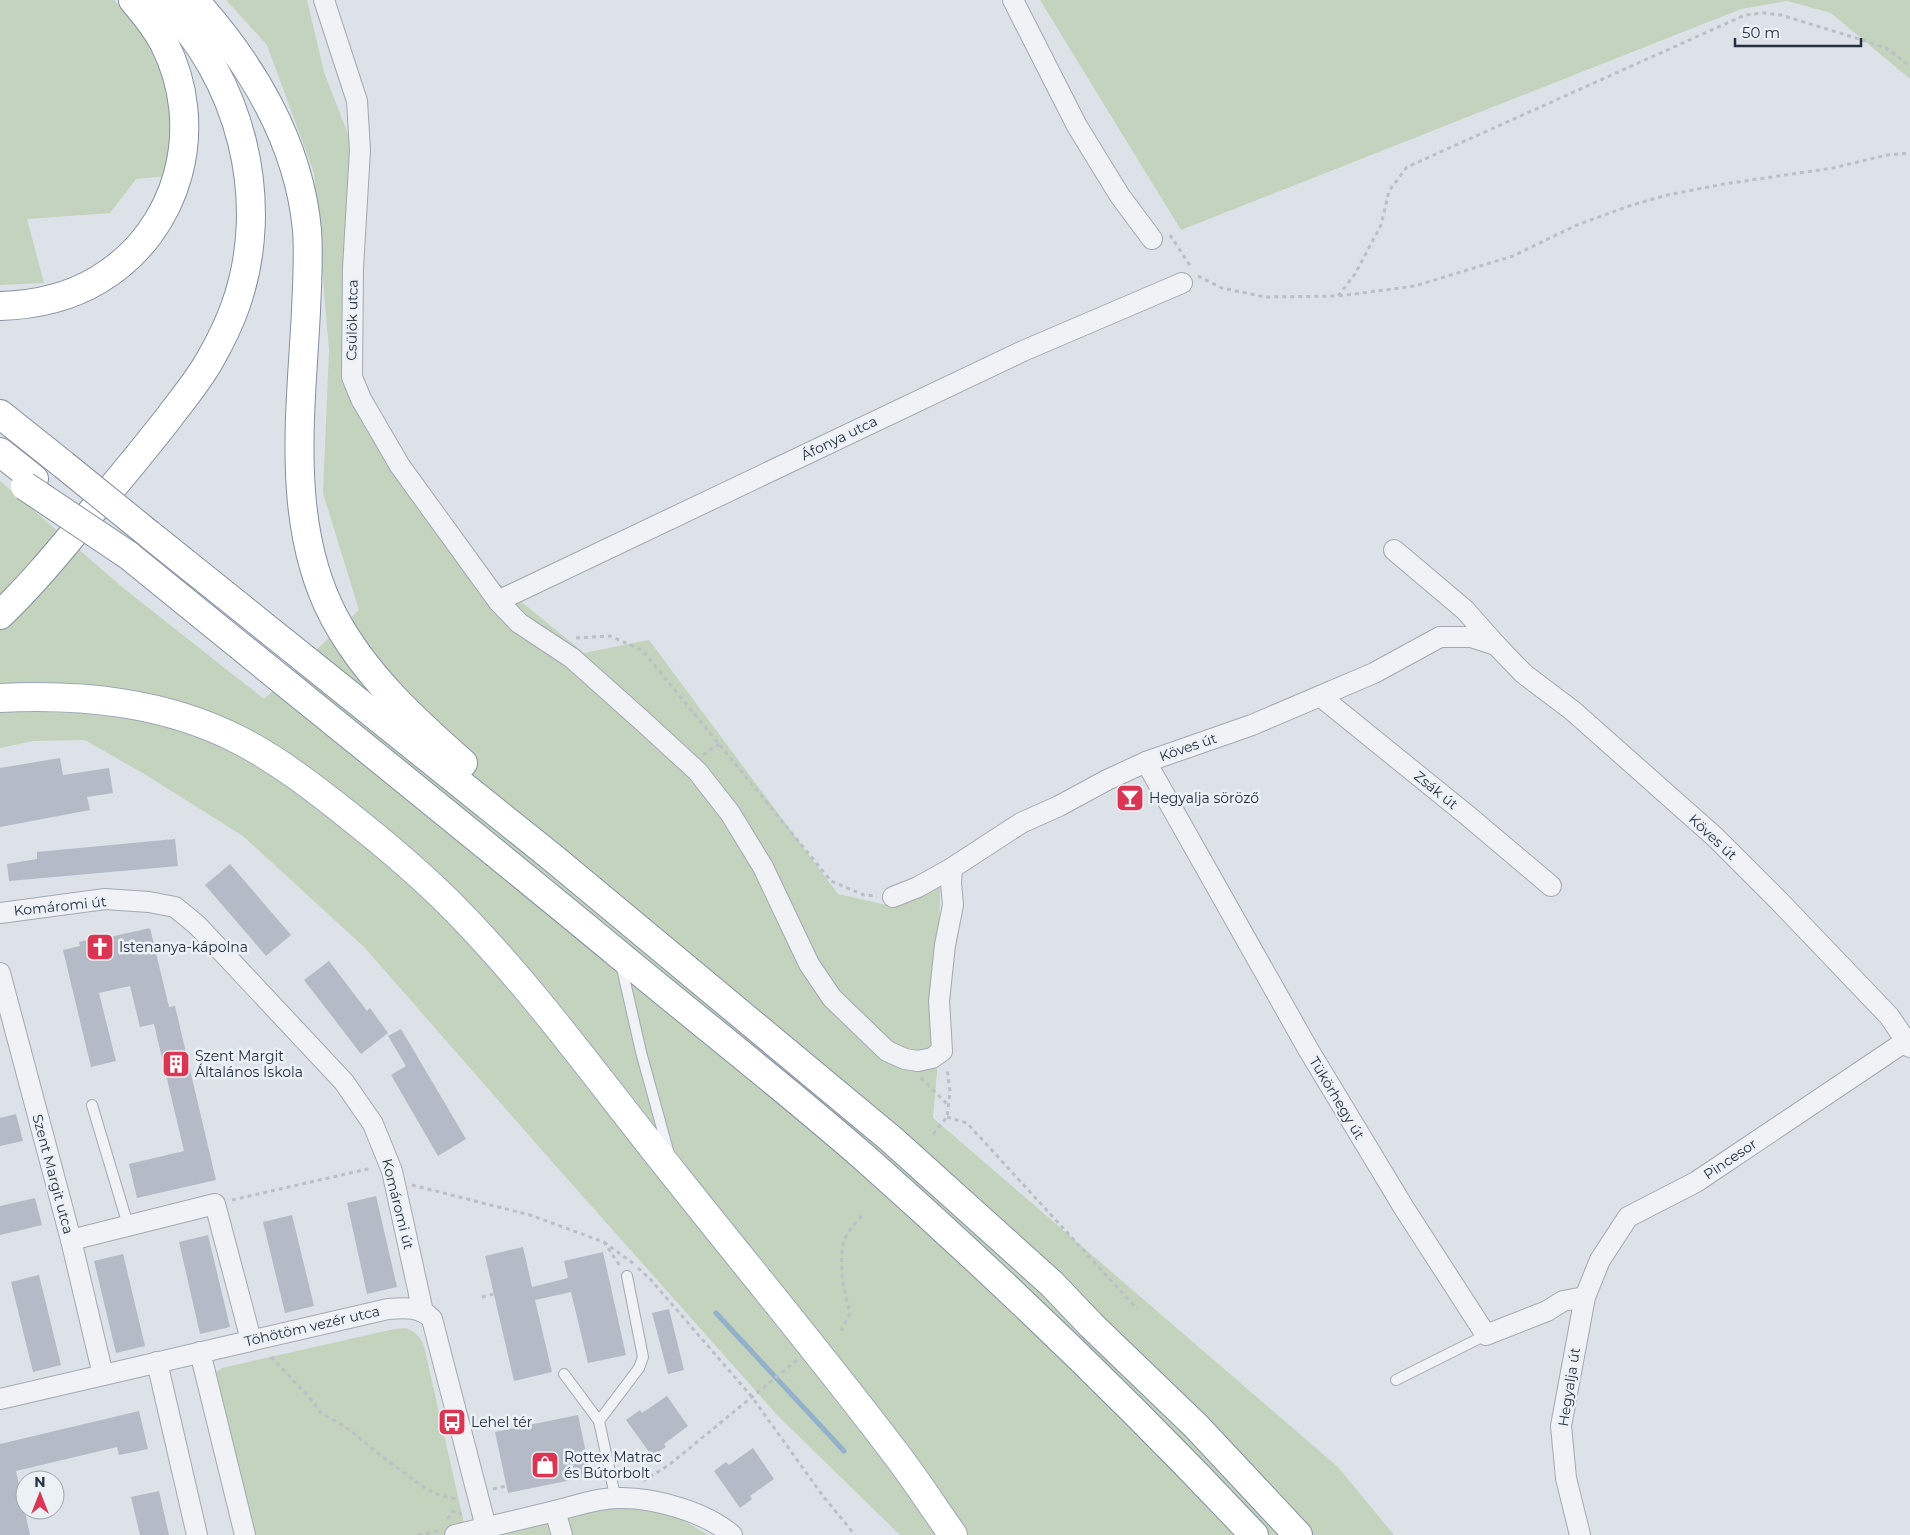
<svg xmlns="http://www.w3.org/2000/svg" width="1910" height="1535" font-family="Montserrat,sans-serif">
	<rect width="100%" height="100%" fill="#dde2e8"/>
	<g fill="#c3d3bd">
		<polygon points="0,0 114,0 138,24 155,56 168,88 171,118 166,176 136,179 110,213 27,219 44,283 0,285"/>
		<polygon points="226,0 307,0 324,72 351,142 344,385 495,580 584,653 649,640 838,894 891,906 940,885 937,1072 933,1118 1338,1467 1394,1535 900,1535 778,1416 547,1156 365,948 243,836 146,775 85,740 33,741 0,748 0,481 122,587 264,699 359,610 323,493 329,350 314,173 267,45"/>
		<polygon points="1040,0 1910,0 1910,79 1831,13 1787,1 1741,9 1181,230"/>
		<path d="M405,1328C415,1331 420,1336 424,1346L466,1532L455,1535H245L215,1373L222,1368L390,1330Z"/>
		<polygon points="620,1507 648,1510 676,1516 708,1535 503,1535 502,1532 588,1510"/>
	</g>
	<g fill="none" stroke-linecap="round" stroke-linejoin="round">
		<polyline stroke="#94b1cc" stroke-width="5" points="716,1313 844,1451"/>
	</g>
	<g fill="#b4bbc6">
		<polygon points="60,758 63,775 109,768 113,793 87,797 90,810 0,827 0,768"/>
		<polygon points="175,839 178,866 9,881 7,864 37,859 37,852"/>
		<polygon points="230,864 291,935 266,956 205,885"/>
		<polygon points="150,928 169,1007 175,1006 216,1180 137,1198 129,1164 184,1151 154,1024 140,1027 130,986 99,993 116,1061 91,1067 63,950 80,946 79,942 109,935 110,937"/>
		<polygon points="329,961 367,1011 370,1008 388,1033 361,1054 304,980"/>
		<polygon points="401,1029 466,1139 438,1156 391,1075 406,1066 388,1036"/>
		<polygon points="16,1114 23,1141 0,1146 0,1118"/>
		<polygon points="376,1196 397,1287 367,1294 347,1203"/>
		<polygon points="35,1198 42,1225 0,1235 0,1206"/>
		<polygon points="292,1215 314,1306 285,1313 263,1222"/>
		<polygon points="208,1235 230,1327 200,1334 179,1242"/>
		<polygon points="523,1247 532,1287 568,1278 564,1261 603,1252 626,1355 588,1363 571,1292 535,1300 552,1372 514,1381 485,1256"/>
		<polygon points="123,1254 145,1346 116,1353 94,1261"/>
		<polygon points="39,1275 61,1365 33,1372 11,1282"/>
		<polygon points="669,1309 684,1370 668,1374 652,1313"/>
		<polygon points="667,1396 688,1426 664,1444 666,1447 652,1456 626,1420 640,1410 642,1413"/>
		<polygon points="139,1411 148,1449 119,1455 117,1447 16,1471 30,1535 0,1535 0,1444"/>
		<polygon points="578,1415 591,1476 508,1493 495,1432"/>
		<polygon points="753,1448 774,1479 750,1496 752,1499 740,1508 714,1471 726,1462 729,1465"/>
		<polygon points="159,1491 169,1535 140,1535 131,1497"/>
	</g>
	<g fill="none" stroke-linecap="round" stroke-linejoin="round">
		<defs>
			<g id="service">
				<polyline points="621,964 641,1052 669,1154"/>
				<polyline points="92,1105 128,1225"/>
				<polyline points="564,1374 599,1421"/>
				<polyline points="1396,1380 1486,1335"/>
				<polyline points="614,1491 599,1421 639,1368 643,1357 627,1276"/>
			</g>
			<g id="minor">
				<polyline points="324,0 357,101 360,150 353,268 352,377 361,399 400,466 498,601 519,623 572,658 647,725 698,772 730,813 763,867 809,964 832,998 887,1051 905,1059 918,1061 932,1058 942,1051 939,1001 945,945 953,905 951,883 952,868"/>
				<polyline points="1013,0 1077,126 1120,196 1152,239"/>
				<polyline points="1394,550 1465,610 1496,645"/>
				<polyline points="498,601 1023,351 1182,283"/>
				<polyline points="1320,696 1467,815 1551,886"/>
				<polyline points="1146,762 1308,1049 1404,1208 1486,1335 1547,1311 1563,1301 1585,1297"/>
				<polyline points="893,897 918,887 952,868 1021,823 1059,806 1107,780 1146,762 1252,725 1374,673 1440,637 1471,637 1496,645 1524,674 1573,711 1715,837 1780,902 1889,1016 1904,1038 1903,1043 1910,1047"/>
				<polyline points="0,913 105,899 149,902 175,907 197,925 344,1082 373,1124 392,1171 423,1312"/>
				<polyline points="0,973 71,1240 103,1375"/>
				<polyline points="71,1240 215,1204 251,1340"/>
				<polyline points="200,1352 245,1535"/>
				<polyline points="157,1362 197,1535"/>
				<path d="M0,1399L388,1309C404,1308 420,1306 432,1319L488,1535"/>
				<polyline points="555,1511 562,1535"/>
				<path d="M455,1535C488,1527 522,1519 555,1511C576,1506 597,1498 618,1498C653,1497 706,1512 732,1535"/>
				<polyline points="1580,1535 1566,1478 1561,1426 1585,1297 1600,1260 1628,1217 1696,1182 1903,1043"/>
			</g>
			<path id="primary" d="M0,698C82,694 165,702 239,740C278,760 314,788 348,815C386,845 424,877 458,912C538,994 605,1089 677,1178C750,1270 825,1360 896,1454C916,1480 934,1508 953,1535"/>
			<g id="motorway">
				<path d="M194,0C252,64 299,143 307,230C309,257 307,284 306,311C301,411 285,524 334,617C365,675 414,720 463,763"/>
				<path d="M0,306C34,305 68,298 98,280C180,231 207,127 164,43C156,28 144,13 133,0"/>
				<polyline points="0,414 64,465"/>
				<polyline points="0,452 34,479"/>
				<polyline points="149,534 553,858 891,1139 1052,1284 1091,1325 1196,1426 1298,1535"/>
				<path d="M128,555C291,688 455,819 617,953C700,1022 785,1088 866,1159C1001,1279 1131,1404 1254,1535"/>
				<path d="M0,615C36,581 68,540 100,502C123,475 145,448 167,420C182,400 199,380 211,358C220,342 229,324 235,307C273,202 241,76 161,0"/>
			</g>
		</defs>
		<use href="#service" stroke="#a2a9b2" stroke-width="12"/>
		<use href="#minor" stroke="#a2a9b2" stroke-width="22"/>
		<use href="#primary" stroke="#9ba6b5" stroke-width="30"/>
		<use href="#motorway" stroke="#838fa0" stroke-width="30"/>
		<g stroke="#bbc0c7" stroke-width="3" stroke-dasharray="4 4" stroke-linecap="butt">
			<polyline points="1170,235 1191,267"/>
			<polyline points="1198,276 1222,288 1265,297 1338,296 1355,274 1381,225 1389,191 1407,167 1745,15 1763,13 1781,15 1869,42 1888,49 1910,66"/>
			<polyline points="1339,296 1415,286 1513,256 1577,225 1629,206 1667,195 1724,184 1833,168 1887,155 1910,153"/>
			<polyline points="576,638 610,636 642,650 831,881 864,895 877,896"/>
			<polyline points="703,755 719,744"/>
			<polyline points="921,1078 948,1105"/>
			<polyline points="947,1117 967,1123 1137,1309"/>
			<polyline points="933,1134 947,1117 950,1092 947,1068"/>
			<polyline points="412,1185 530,1215 604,1242 620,1266"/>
			<polyline points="232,1200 372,1168"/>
			<polyline points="604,1242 634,1264"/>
			<polyline points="638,1268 651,1280 752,1397 823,1496 855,1535"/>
			<polyline points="482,1297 494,1294"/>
			<path d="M841,1331L850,1313C844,1291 838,1264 844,1241C847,1232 857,1222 862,1215"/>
			<polyline points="271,1357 309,1397 321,1413 346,1427 384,1458 425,1488 436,1494 459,1500"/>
			<polyline points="643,1481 669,1465 797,1360"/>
			<polyline points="493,1489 506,1486"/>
			<polyline points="448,1519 451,1512 458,1511 462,1516"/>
			<polyline points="418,1535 439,1531"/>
		</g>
		<use href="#service" stroke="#f0f2f6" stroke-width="10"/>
		<use href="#minor" stroke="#f0f2f6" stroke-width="20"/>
		<use href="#primary" stroke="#fff" stroke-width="28"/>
		<use href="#motorway" stroke="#fff" stroke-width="28"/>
		<defs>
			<g id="motorway-bridge">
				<polyline points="64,465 149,534"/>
				<polyline points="25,486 128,555"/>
			</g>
		</defs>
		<use href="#motorway-bridge" stroke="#838fa0" stroke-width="30" stroke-linecap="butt"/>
		<use href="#motorway-bridge" stroke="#fff" stroke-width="28"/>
	</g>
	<defs>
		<symbol id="bar-square" viewBox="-11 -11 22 22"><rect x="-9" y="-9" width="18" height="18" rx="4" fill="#da3552" stroke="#ecf1f6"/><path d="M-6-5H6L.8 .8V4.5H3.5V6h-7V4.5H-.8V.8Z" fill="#fff"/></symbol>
		<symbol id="church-square" viewBox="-11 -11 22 22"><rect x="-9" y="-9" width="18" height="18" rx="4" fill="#da3552" stroke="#ecf1f6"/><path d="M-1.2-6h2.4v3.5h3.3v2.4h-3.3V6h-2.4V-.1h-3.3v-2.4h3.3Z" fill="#fff"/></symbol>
		<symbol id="building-square" viewBox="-11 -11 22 22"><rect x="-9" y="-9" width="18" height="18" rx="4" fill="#da3552" stroke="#ecf1f6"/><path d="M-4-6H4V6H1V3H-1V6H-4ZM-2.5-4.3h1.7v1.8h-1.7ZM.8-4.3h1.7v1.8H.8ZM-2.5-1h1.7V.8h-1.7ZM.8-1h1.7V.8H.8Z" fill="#fff"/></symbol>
		<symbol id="bus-square" viewBox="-11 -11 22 22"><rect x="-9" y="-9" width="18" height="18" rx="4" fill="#da3552" stroke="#ecf1f6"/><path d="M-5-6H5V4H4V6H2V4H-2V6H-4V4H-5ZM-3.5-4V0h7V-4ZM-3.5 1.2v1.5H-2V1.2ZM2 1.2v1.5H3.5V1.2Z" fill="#fff"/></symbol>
		<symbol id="shop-square" viewBox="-11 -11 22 22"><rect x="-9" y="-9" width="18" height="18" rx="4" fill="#da3552" stroke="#ecf1f6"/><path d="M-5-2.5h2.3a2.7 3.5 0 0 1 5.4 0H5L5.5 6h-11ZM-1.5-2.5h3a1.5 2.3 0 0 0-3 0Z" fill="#fff"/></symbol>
	</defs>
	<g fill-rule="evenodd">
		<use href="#bar-square" x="1114" y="782" width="32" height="32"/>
		<use href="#church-square" x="84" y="931" width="32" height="32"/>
		<use href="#building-square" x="160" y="1048" width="32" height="32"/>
		<use href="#bus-square" x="436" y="1406" width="32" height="32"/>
		<use href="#shop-square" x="529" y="1449" width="32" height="32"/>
	</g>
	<g text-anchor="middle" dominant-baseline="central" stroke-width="5" stroke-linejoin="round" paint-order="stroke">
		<g font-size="14" fill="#253040" stroke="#ecf1f6">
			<text transform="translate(352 320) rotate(-89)">Csülök utca</text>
			<text transform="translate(839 438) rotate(-26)">Áfonya utca</text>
			<text transform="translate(1188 747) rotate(-19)">Köves út</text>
			<text transform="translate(1436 790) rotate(39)">Zsák út</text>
			<text transform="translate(1713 837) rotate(43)">Köves út</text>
			<text transform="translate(60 906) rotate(-6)">Komáromi út</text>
			<text transform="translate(1337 1098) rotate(59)">Tükörhegy út</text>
			<text transform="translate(1730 1159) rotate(-34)">Pincesor</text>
			<text transform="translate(53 1174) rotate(75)">Szent Margit utca</text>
			<text transform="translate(398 1204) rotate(76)">Komáromi út</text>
			<text transform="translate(312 1326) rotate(-13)">Töhötöm vezér utca</text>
			<text transform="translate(1569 1387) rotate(-81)">Hegyalja út</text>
		</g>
		<g font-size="14" fill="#253040" stroke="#ecf1f6" text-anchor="start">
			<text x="1149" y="798">Hegyalja söröző</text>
			<text x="119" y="947">Istenanya-kápolna</text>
			<text x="195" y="1056">Szent Margit<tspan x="195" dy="16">Általános Iskola</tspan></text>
			<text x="471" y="1422">Lehel tér</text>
			<text x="564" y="1457">Rottex Matrac<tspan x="564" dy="16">és Bútorbolt</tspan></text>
		</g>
	</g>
	<g transform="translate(40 1495)"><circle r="24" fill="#ecf1f6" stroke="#9ca4ad"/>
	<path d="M0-4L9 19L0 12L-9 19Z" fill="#da3552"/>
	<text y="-8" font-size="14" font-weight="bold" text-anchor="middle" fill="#253040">N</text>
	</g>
	<path d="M1735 38v8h126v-8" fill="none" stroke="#253040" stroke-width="2.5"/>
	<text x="1742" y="38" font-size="15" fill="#253040" stroke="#ecf1f6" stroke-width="4" paint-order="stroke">50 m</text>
</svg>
